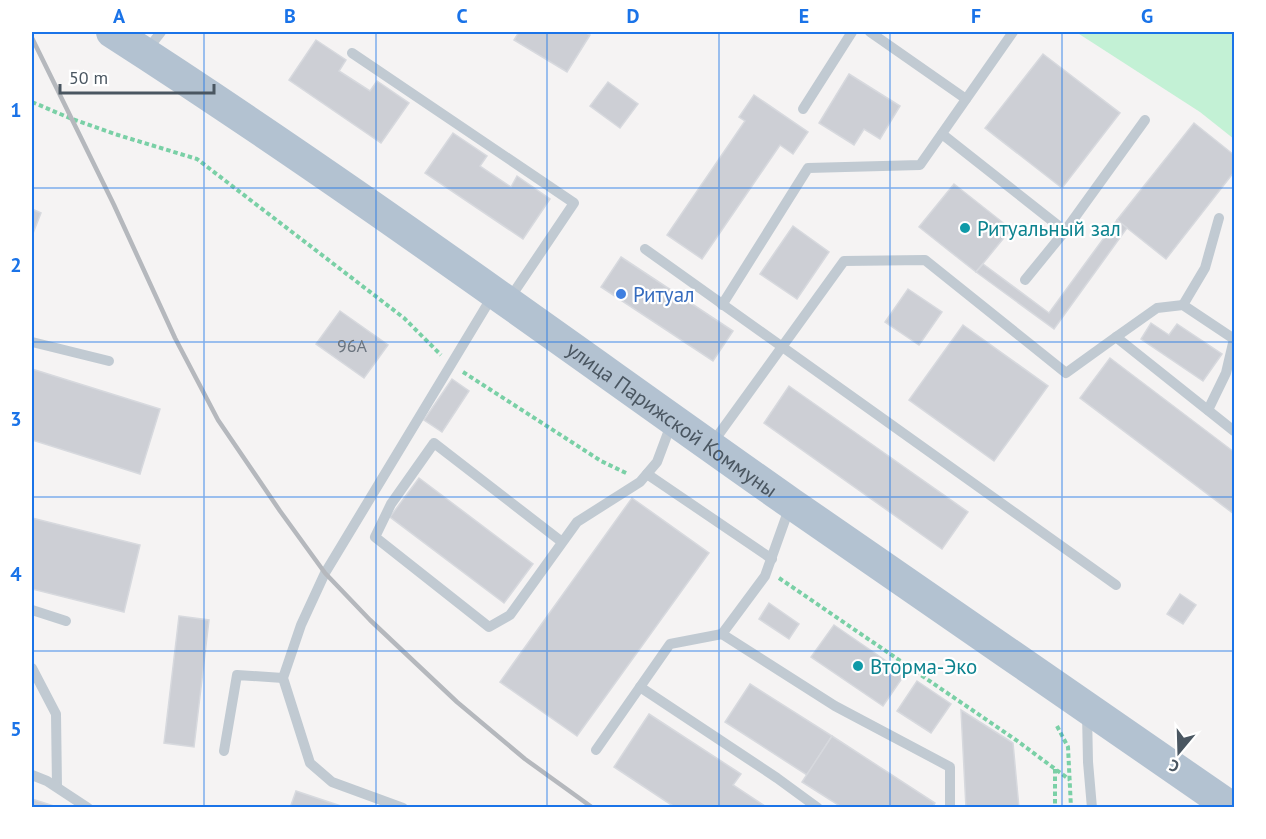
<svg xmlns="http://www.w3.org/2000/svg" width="1266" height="839" font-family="'PT Sans',sans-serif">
	<rect width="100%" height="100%" fill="#f5f3f3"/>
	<polygon fill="#c3f1d5" points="1076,32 1234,32 1234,139 1200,112"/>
	<g fill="#cdcfd5" stroke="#d7d9de" stroke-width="1.5">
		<polygon points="519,32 584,32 590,35 567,72 514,40"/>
		<polygon points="316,40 346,60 339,71 370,91 377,81 409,103 381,143 289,80"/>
		<polygon points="1043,54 1120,113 1062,188 985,128"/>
		<polygon points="849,74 900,106 880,139 864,129 854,145 819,123"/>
		<polygon points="608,82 638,104 620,128 590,106"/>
		<polygon points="754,95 808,132 793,154 780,145 702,259 667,235 745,121 739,117"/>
		<polygon points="1194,123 1234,155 1234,172 1166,259 1117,220"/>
		<polygon points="453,133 487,156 480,166 511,187 517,176 550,199 523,239 425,173"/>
		<polygon points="954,184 1011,229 976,272 919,227"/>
		<polygon points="32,209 41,213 32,236"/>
		<polygon points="1117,220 1127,228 1054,329 976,272 983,264 1049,313"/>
		<polygon points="793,226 829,252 797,299 760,274"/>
		<polygon points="621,257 733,331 713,361 601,287"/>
		<polygon points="908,289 942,312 919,345 885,322"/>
		<polygon points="340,311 388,345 364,378 316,344"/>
		<polygon points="1151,323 1169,335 1177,324 1222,354 1203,381 1141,339"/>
		<polygon points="963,325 1048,386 994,461 909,400"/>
		<polygon points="1110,358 1234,452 1234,514 1080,398"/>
		<polygon points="32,369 160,409 140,474 32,440"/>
		<polygon points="452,379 469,391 442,432 424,420"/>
		<polygon points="789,386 968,512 942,549 764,423"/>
		<polygon points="419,478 533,564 504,603 390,517"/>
		<polygon points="632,498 709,553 577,736 500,682"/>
		<polygon points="32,518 140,545 124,612 32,589"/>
		<polygon points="1180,594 1196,605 1183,624 1167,614"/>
		<polygon points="769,603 799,624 789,639 759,619"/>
		<polygon points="179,616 209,620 194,747 164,743"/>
		<polygon points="834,625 905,674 883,706 811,657"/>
		<polygon points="917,681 951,704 931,733 897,711"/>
		<polygon points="750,684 832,736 807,775 725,722"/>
		<polygon points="961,710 1013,743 1019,808 966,808"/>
		<polygon points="649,714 741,774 733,785 768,808 676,808 614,767"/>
		<polygon points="832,736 935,803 932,808 843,808 802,782"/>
		<polygon points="296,791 347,808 290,808"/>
		<polygon points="32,799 54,806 54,808 32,808"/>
	</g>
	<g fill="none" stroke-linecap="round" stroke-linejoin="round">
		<g stroke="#7ad0a6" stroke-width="4" stroke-dasharray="4.5 3" stroke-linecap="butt">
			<polyline points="32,102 72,119 118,135 197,159 404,318 441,355"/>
			<polyline points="463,372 601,461 628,474"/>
			<polyline points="779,578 1016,740 1070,780"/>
			<polyline points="1057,726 1068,747 1071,808"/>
			<polyline points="1055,769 1055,808"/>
		</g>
		<g stroke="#c1cad2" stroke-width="10">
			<polyline points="870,32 966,99"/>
			<polyline points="147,50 161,32"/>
			<polyline points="352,53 574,203 508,301"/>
			<polyline points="803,109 852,32"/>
			<polyline points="942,134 1065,231 1145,120"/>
			<polyline points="645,249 1116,585"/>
			<polyline points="1025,280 1065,231"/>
			<polyline points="722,305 808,168 920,165 1013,32"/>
			<polyline points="1183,305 1205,268 1219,218"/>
			<polyline points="1116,337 1157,308 1183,305 1234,339 1226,373 1208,410"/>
			<polyline points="32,342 109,361"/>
			<polyline points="711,445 844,261 925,260 1066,373 1116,337 1234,431"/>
			<polyline points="647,474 772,559"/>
			<polyline points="562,542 434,443 391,504 375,537 489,627 510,615 577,522 640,482 657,462 672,422"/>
			<polyline points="32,610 66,621"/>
			<polyline points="722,634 835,706 950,767 950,808"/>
			<polyline points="32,668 56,714 57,787"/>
			<polyline points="640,687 777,778 818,808"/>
			<polyline points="1087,713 1088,762 1092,808"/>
			<polyline points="596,750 670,644 722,634 765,576 790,506"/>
			<polyline points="224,751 237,675 283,678"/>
			<polyline points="32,775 47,781 88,808"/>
			<polyline points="403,808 332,782 310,763 283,678 301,625 325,573 493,295"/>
		</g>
		<path stroke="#b3c2d1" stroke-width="32" id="s1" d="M112,32C344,181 566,345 792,504C938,606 1086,706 1232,808"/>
		<polyline stroke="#b5b8bd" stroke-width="4.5" points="32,38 114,205 175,338 218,420 280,511 325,573 370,620 457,702 525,759 593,808"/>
	</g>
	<path fill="none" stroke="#1a73e8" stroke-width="1.5" stroke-opacity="0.55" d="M204,32V808M376,32V808M547,32V808M719,32V808M890,32V808M1062,32V808M32,188H1234M32,342H1234M32,497H1234M32,651H1234"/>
	<g fill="#0f9aa8" stroke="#fff" stroke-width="2">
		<circle cx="965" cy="228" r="6"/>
		<circle cx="858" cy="666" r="6"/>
	</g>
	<circle fill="#3f7fe0" stroke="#fff" stroke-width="2" cx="621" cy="294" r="6"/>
	<g text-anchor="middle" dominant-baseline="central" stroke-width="4.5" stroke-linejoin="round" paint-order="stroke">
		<g font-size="18" fill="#6b747e">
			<text x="352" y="345">96А</text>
		</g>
		<g font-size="21" fill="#0d838f" stroke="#fff" text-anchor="start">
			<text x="977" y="228">Ритуальный зал</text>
			<text x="870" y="666">Вторма-Эко</text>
		</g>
		<g font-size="21" fill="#366cbe" stroke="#fff" text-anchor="start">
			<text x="633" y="294">Ритуал</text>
		</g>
		<g font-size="21" fill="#4a5661" stroke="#fff">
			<text stroke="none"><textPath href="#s1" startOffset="681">улица Парижской Коммуны</textPath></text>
		</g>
	</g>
	<rect width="1266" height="839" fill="none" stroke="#ffffff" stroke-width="66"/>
	<g transform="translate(1179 752) rotate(199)" stroke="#ffffff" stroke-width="4.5" paint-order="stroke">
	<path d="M0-4.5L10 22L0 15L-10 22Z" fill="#4a5661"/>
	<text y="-9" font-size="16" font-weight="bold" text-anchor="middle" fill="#4a5661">С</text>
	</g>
	<path d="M60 84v9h154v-9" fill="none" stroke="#4a5661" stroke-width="3"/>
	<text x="69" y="84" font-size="18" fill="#4a5661" stroke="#ffffff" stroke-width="4.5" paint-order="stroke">50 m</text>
	<rect x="33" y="33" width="1200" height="773" fill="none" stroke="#1a73e8" stroke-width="2"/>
	<g font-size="20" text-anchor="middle" font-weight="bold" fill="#1a73e8">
		<text x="119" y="23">A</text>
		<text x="290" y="23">B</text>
		<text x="462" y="23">C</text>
		<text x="633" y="23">D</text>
		<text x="804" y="23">E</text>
		<text x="976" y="23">F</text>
		<text x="1147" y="23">G</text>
		<text x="16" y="117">1</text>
		<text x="16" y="272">2</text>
		<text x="16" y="426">3</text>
		<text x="16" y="581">4</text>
		<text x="16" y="736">5</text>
	</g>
</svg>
